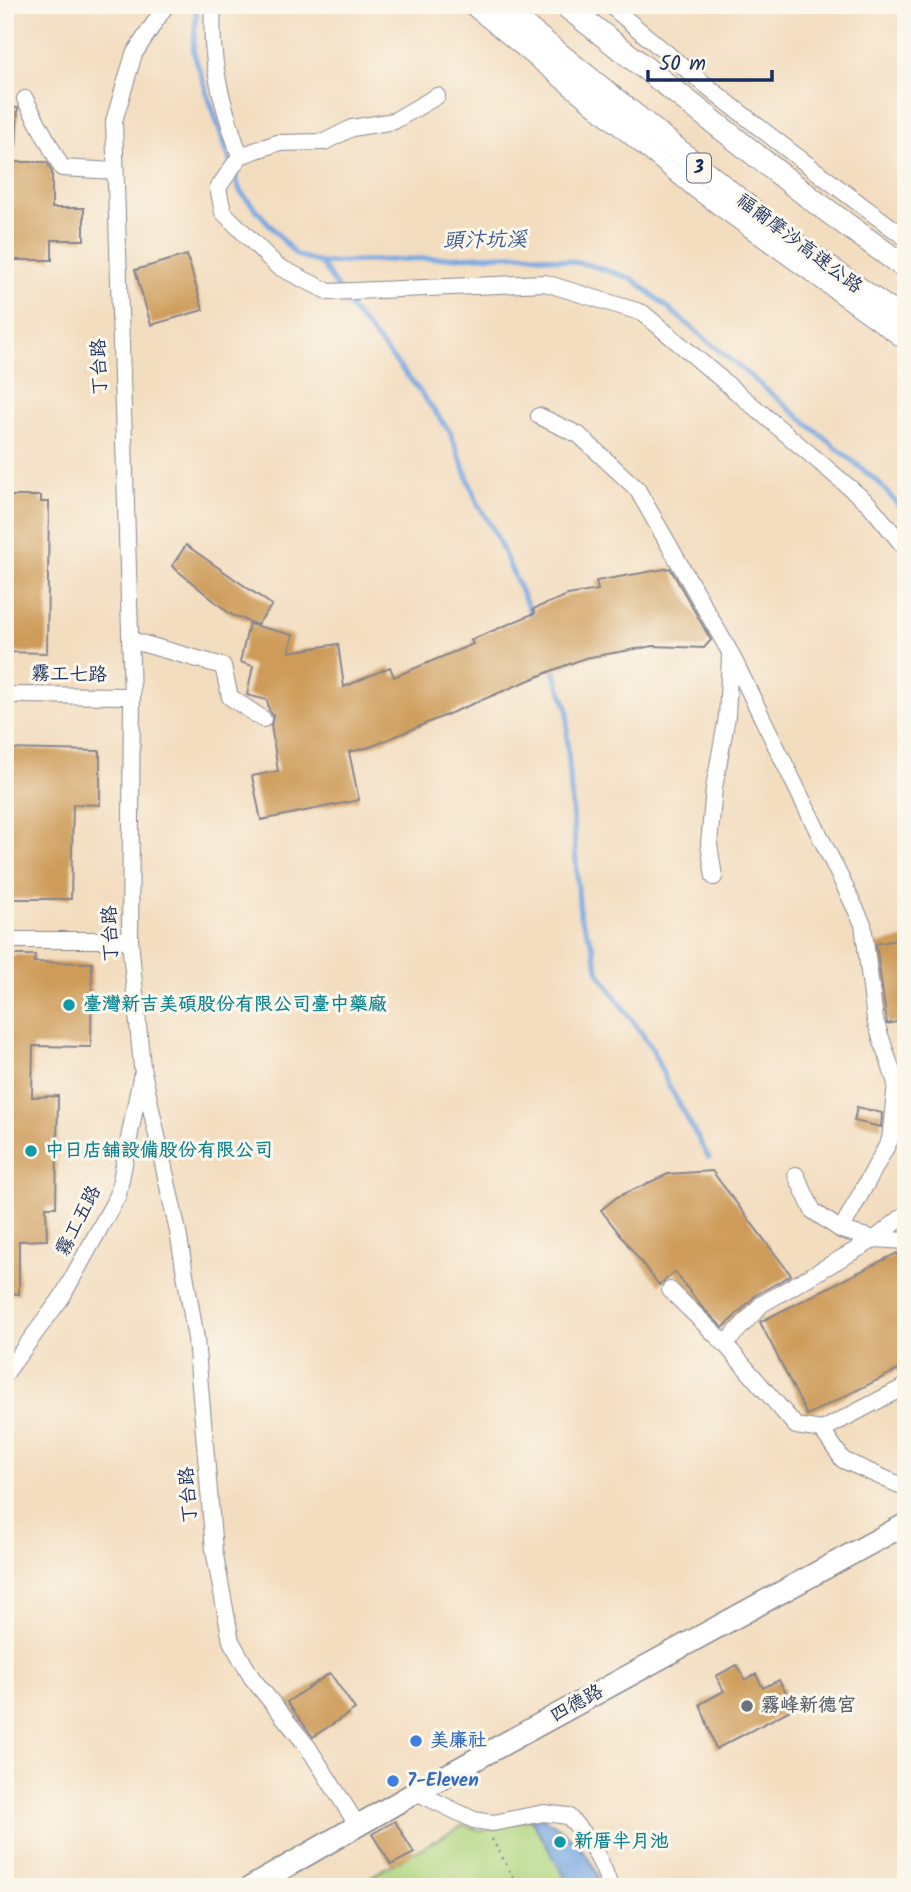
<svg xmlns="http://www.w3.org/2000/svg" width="911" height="1892" font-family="Kalam,'LXGW WenKai TC',sans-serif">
	<rect width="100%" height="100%" fill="#fbf7ec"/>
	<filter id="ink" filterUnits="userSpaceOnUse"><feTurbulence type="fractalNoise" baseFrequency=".0143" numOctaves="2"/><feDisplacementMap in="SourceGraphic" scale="14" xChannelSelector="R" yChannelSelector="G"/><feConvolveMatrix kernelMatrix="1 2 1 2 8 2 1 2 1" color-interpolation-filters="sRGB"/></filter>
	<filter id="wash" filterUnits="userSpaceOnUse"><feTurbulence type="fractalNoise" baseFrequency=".00686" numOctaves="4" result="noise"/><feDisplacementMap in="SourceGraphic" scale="28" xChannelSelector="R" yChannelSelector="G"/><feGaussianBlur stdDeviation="1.57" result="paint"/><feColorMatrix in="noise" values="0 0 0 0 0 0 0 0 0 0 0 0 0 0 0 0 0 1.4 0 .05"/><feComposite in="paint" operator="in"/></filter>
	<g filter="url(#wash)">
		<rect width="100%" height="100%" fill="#f3ddbf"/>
		<polygon fill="#b0d680" stroke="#66826f" stroke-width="2" points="531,1819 571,1887 352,1887 463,1825 482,1831"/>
		<path fill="#76a7e1" stroke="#486ba0" stroke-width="2" d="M543,1818C571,1833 592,1855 602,1887H571L531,1819Z"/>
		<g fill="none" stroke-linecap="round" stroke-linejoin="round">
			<g stroke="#76a7e1" stroke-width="5">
				<polyline points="197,5 193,51 231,164"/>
				<polyline points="234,173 240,191 296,255 321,263 527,254 590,265 633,279 878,482 906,514"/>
				<polyline points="321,263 352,310 415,385 450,432 478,504 494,531 533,618"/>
				<polyline points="551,663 568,710 567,737 580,916 593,946 599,973 651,1047 667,1082 709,1158"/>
			</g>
		</g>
		<g id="blocks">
			<g fill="#ce9b59">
				<polygon points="5,106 18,108 16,146 5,146"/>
				<polygon points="5,162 47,162 52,172 52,208 84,208 84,240 52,240 52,260 5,260"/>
				<polygon points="187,255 203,310 151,325 135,270"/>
				<polygon points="5,496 41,496 41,502 49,502 47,653 5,652"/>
				<polygon points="186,545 272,605 257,625 230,614 172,566"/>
				<polygon points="670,568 711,640 704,648 653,646 585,658 551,671 370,747 349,752 359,800 261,820 252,776 278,771 271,725 273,715 269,710 267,700 247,695 253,666 240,662 249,624 293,635 289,652 338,644 344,687 390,667 394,677 473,644 471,640 535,613 533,609 568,595 598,590 596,581"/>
				<polygon points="6,749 100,751 100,805 73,804 71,899 5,899"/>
				<polygon points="906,938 906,1020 887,1024 876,944"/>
				<polygon points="5,955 35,955 34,962 92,963 91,1047 33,1046 32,1097 58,1096 56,1207 46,1207 47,1240 19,1241 19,1294 5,1293"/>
				<polygon points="857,1107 882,1113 881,1127 854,1121"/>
				<polygon points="712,1171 791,1275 756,1295 723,1328 701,1306 675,1272 659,1285 601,1210 617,1197 668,1174"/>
				<polygon points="897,1253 906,1270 906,1366 807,1415 760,1322"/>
				<polygon points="737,1665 745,1680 756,1674 763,1688 779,1680 794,1708 716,1749 700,1704 724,1691 716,1676"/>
				<polygon points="330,1673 355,1709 313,1737 287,1702"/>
				<polygon points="395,1821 414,1853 391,1865 372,1834"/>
			</g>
		</g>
	</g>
	<g filter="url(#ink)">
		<use href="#blocks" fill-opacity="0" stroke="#87868e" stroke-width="2"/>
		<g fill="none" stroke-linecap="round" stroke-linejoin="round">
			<defs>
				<g id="minor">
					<polyline points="166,5 134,54 114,121 132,696 130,940 142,1067 178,1232 196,1339 214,1550 231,1641 252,1678 308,1747 358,1826"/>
					<path d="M213,5C209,61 222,104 240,156"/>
					<polyline points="470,5 697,191 906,342"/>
					<path d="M610,5C705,88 805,164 906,238"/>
					<polyline points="437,96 394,121 352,128 324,142 277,143 240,156 218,188 223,212 277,266 329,292 545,283 643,313 869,504 906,549"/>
					<polyline points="25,99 62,168 115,171"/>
					<polyline points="539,416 579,435 637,489 731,654 863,924 875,1020 896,1083 890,1140 841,1230 875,1239 906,1241"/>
					<polyline points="130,640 223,666 230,697 263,719"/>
					<polyline points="5,695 132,696"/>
					<polyline points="714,877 709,844 714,788 727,717 730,656"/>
					<polyline points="5,940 130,940"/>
					<polyline points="796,1175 813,1211 841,1230"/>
					<polyline points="670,1290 725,1344 796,1426 822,1430 906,1386"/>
					<polyline points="725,1344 762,1304 875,1239 906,1214"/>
					<polyline points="5,1374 62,1297 118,1195 141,1077"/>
					<polyline points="822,1430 843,1460 906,1488"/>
					<path d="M416,1792L474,1820L493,1823L544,1813L568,1816C587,1836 602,1860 610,1887"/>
				</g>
				<polyline id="major" points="251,1887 416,1792 906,1524"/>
				<g id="highway">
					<polyline points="498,5 789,240 906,322"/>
					<polyline points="565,5 814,201 906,268"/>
				</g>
			</defs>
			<use href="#minor" stroke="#87868e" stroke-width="18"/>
			<use href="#major" stroke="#87868e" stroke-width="24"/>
			<use href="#highway" stroke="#87868e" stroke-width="25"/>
			<polyline stroke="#87868e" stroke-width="2.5" stroke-dasharray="2 5" stroke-linecap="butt" points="492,1839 517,1884 511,1887"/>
			<use href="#minor" stroke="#fff" stroke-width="16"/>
			<use href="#major" stroke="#fff" stroke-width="21"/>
			<use href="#highway" stroke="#fff" stroke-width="23"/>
		</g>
	</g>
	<g fill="#0f9aa8" stroke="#fbf7ec" stroke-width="2.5">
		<circle cx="69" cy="1005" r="7"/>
		<circle cx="31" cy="1151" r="7"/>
		<circle cx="560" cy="1842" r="7"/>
	</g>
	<circle fill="#6b7280" stroke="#fbf7ec" stroke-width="2.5" cx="747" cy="1706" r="7"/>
	<g fill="#3f7fe0" stroke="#fbf7ec" stroke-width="2.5">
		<circle cx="416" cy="1741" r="7"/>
		<circle cx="393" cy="1781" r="7"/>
	</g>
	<g text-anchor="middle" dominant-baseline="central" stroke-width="6" stroke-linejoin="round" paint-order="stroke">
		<rect fill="#fbf7ec" stroke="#5e6b89" stroke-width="2" x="687" y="153.5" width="24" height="29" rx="5"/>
		<g font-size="18" font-weight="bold" fill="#1b2f5e">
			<text x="699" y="168">3</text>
		</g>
		<g font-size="19" fill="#1b2f5e" stroke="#fbf7ec">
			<text transform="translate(799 244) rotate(37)">福爾摩沙高速公路</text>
			<text transform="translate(100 367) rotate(-92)">丁台路</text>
			<text transform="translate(69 675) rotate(1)">霧工七路</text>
			<text transform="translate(111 934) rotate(-92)">丁台路</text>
			<text transform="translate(79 1221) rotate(-63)">霧工五路</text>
			<text transform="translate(189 1495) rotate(-94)">丁台路</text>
			<text transform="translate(577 1704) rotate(-29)">四德路</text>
		</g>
		<g font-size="19" font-weight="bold" fill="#0d838f" stroke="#fbf7ec" text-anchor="start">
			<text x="83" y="1005">臺灣新吉美碩股份有限公司臺中藥廠</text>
			<text x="45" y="1151">中日店舖設備股份有限公司</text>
			<text x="574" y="1842">新厝半月池</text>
		</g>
		<g font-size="19" font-weight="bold" fill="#5b616d" stroke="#fbf7ec" text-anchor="start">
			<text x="761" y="1706">霧峰新德宮</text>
		</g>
		<g font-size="19" font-weight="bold" fill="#366cbe" stroke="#fbf7ec" text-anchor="start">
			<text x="430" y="1741">美廉社</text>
			<text x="407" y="1781">7-Eleven</text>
		</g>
		<g font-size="21" font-style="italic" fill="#3b598c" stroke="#fbf7ec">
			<text transform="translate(485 241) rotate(-1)">頭汴坑溪</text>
		</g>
	</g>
	<rect width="911" height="1892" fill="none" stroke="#fbf7ec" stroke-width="28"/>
	<path d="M648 70v10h124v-10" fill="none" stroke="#1b2f5e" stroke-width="3.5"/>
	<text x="659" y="70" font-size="21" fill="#1b2f5e" stroke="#fbf7ec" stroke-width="5" paint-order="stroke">50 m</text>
</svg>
